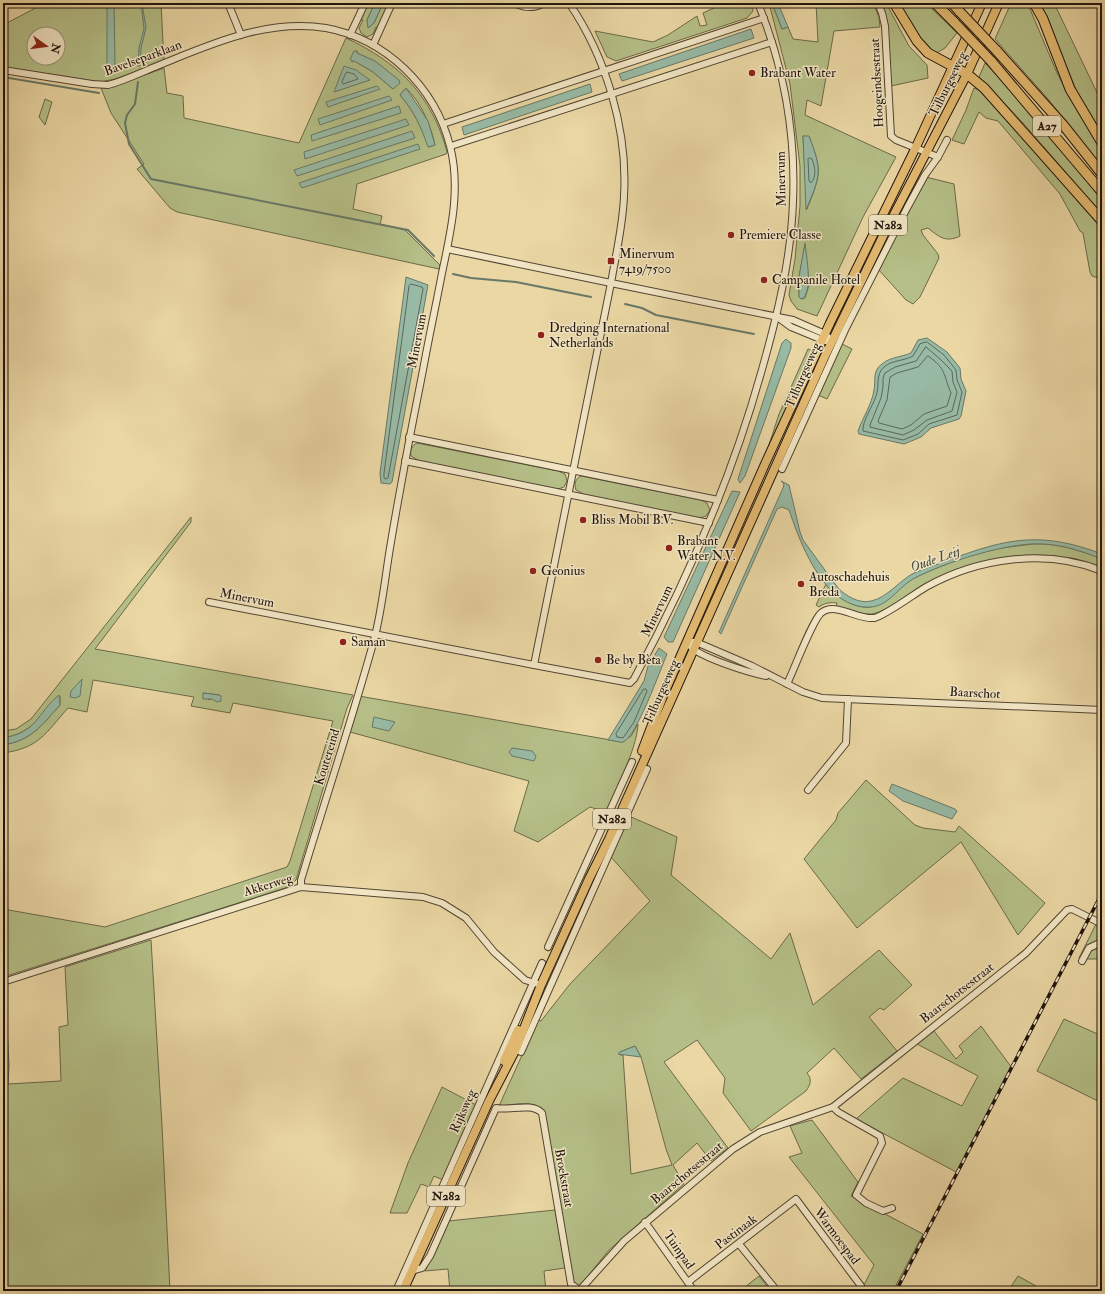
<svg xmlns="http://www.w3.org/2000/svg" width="1105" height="1294" font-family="'IM FELL Double Pica',serif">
	<rect width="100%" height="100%" fill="#ead7a4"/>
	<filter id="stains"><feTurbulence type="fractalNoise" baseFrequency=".005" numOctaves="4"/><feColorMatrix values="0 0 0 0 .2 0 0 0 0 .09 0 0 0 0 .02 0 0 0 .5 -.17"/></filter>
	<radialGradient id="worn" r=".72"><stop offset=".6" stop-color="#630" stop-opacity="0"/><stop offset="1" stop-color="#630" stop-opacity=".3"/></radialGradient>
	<g fill="#b5bf87" stroke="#6a6a4a" fill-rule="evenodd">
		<path d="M45,3H161L164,62L115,79L100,82L3,67V25ZM34,34H58V58H34Z"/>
		<polygon points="368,3 375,3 367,20 369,27 374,23 383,3 389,3 378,28 376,27 373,34 367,37 361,33 359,28 363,20 361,20"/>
		<polygon points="715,3 752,3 753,11 747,18 616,61 607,57 595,31 653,42 668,35 697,16 700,26 707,25 703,13 714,8"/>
		<path d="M769,3H772L782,29L788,27L793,39L818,42L816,3H873L879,17L880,27L834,31L821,106L807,100L805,115L896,157L863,217L817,316L797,309L791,301L789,295L795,259L800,206V166L790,84ZM803,136L809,137C823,171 820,176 807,209ZM805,245L809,285L805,298L801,299L799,297V277Z"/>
		<polygon points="881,3 886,3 909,46 927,65 928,78 891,86 886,17"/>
		<polygon points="896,3 926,3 957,33 945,48 935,54 924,47"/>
		<polygon points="1011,3 1025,3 1030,9 1057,73 1073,102 1102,149 1102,166 1048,99 995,39"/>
		<polygon points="1040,3 1054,3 1102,103 1102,139 1081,102"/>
		<path d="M346,38C398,62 432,95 447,152L446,154L357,184L353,209L382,216L380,224L405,230L440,265L439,269L177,212L170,208L137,169L144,164L111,113L101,88L112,87L164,68L167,93L183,96L184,118L299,143ZM357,51V53L375,62L393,89L373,72L353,60L352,62ZM406,88C421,102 431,126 435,145L429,147C421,127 414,111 400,95Z"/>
		<polygon points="985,63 1021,102 1102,200 1102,214 1023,123 979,77"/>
		<polygon points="974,88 982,91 1102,224 1102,279 1092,276 1090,272 1083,233 1080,231 1060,194 998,121 986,118 979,112 964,144 952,140 966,110"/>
		<polygon points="45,99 52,102 45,125 39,117"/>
		<path d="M926,177L954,184L960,236C946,243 939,237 928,228L921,230L923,235L938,254L939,258L920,297L913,304L906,300L878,269Z"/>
		<polygon points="842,344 852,349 827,399 818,395"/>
		<polygon points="808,349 813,351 767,451 779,414"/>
		<path d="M417,443L558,471L565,474L567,481L564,487L555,490L421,462L411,456C410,451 411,446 417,443Z"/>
		<path d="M581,476L701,500L707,503L710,510L706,516L697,519L585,495L576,490C574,484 575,479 581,476Z"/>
		<path d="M191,517V522L95,649L353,695L347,708L296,880L288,887L251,899L3,977V909L105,927L287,867L290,861L333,721L233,703L230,713L191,706L194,697L93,680L87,712L68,708C45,734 39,748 3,753V745C32,740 41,726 60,705V696H58C40,717 32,733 3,738V731L16,729L31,719ZM203,693L219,695L209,700Z"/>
		<path d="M1033,544C1057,543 1080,550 1102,559V567C1044,545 979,555 925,584C911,592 886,612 872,614C861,616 847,609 836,606L837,603C831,602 824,603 819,607L816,605L826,584C835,596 854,609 870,607C889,604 899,585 916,577C936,568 960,558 982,552C998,548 1016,546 1033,544Z"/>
		<path d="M359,696L622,742L631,736L638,724C637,749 616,788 606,812L590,807L538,842L514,831L529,781L350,732L357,710Z"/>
		<polygon points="866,780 915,825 923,828 955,832 959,826 1045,903 1018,935 961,842 857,928 804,859 836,820 838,813"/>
		<path d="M629,816L677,837L671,875L771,959L790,933L813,1005L879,950L912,985L884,1010L880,1008L869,1017L897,1051L861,1079L834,1048L807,1073C812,1079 811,1084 806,1091L751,1131L723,1093L725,1078L697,1040L664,1062L728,1148L711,1161L697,1143L673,1165L684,1184L609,1250L579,1287L573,1282L544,1111C534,1099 514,1105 499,1106L538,1020L541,1021L570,984L650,901L611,857ZM635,1046L641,1057L666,1149L672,1165L631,1174L623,1055H620V1052Z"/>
		<polygon points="1096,924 1102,927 1102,937 1079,958"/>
		<polygon points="151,940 162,1126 170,1291 3,1291 3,988 5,987 9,1066 8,1084 61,1081 59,1027 68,1025 65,967"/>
		<polygon points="1102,945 1102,959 1086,959 1091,951"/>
		<polygon points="1064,1019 1102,1036 1102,1103 1037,1071"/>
		<polygon points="981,1026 1012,1068 958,1173 856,1119 903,1078 962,1106 978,1076 917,1044 934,1031 956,1059 963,1052 959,1046"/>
		<polygon points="442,1087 476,1105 443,1180 434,1176 429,1187 421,1184 407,1213 390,1213 408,1163"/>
		<polygon points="812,1120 858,1182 851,1196 923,1234 893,1291 861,1291 874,1265 789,1157 802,1153 790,1126"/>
		<polygon points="555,1210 565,1268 544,1271 546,1291 450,1291 448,1269 425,1271 448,1221"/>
		<polygon points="759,1276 771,1291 740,1291"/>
		<polygon points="1018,1276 1045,1291 1008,1291"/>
	</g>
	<g fill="#98baa5" stroke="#687868">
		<polygon points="107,3 114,3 115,65 111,71 107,69"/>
		<polygon points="141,3 142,3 146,28 141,48 140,66 138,66 139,48 144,29"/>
		<polygon points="375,3 383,3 374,23 368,28 367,20"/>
		<polygon points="772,3 778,3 788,27 782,29"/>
		<polygon points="751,29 754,38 622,81 619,74"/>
		<polygon points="354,51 357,51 357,53 375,61 399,80 400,83 393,89 373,72 354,61 352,62 352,60 350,59"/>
		<polygon points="344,66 356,70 370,80 334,92"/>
		<polygon points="590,84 592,92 464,135 462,127"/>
		<polygon points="377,86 380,89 328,107 326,102"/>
		<path d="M406,88L428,121L435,145L428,147C421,127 414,111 400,95Z"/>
		<polygon points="389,96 392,100 320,125 318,119"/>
		<polygon points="399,106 401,113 312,141 311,135"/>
		<polygon points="406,119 409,125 305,159 304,152"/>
		<polygon points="412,131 415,138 297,176 294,170"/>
		<path d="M803,136H809C823,172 820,176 806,210Z"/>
		<polygon points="418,144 420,149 302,188 299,183"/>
		<path d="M805,243C806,255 814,294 801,299L799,297V277Z"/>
		<polygon points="406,277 428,285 392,482 390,484 381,483 380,473"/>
		<path d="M927,338L947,352L960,368L961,379L966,391L961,416L959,419L931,428L921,437L904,444L859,434L858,431C863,417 872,404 874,390C876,380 872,371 882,364C890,357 902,357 911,353L918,340Z"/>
		<polygon points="786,339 791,343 791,348 750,462 745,476 740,483 738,479 782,343"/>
		<path d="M781,481L789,485L800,532L803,540L838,588C846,596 859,604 871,601C887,598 900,580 914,573C925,568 937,565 949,560C1007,538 1042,531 1102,554V559C1084,552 1064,545 1044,544C1011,541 942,563 913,579C899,587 888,606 871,607C825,610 801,545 789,510L782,507L777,509L721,634L719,632L783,488L784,484Z"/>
		<polygon points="732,491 740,492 673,642 668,642 664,637"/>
		<path d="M659,648L667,654C661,668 636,738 623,742C620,743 613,740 608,740L644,681L648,666Z"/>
		<polygon points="82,679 80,696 75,698 70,697 71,691"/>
		<polygon points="203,693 219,695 221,696 221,701 217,702 212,699 203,699"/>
		<path d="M59,695L60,705C41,726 32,740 3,745V738C38,732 36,714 59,695Z"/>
		<polygon points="374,717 395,722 389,731 372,727"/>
		<polygon points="512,748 532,751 536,756 534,761 512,756 509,752"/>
		<polygon points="892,784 955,809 957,811 952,819 903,801 889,791"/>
		<polygon points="635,1046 641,1057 618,1054 620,1052"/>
	</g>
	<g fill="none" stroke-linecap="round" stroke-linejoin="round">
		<g stroke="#5c6758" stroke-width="1">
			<polygon points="347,72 354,74 358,79 343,84 342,82"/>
			<path d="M810,158L812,159C815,167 817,176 811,183L809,181L808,159Z"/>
			<polygon points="411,284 422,287 423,289 388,478 386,479 384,478 384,473 409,286"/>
			<path d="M927,342L944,355L956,370L957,380L962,392L957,415L929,424L918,434L903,440L863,431C862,421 873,406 876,396C880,386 875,375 884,367C892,360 904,361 913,356L920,344Z"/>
			<polygon points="926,347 940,359 952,371 953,382 957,392 952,411 927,420 914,430 903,435 870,427 870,425 881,398 883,387 883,378 885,373 895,367 916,361"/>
			<path d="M928,356C947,369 943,375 951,393L947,406L924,414L911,425L902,429L879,423L878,421L887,400L890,377L897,373L918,367Z"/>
			<polygon points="644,689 646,689 647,691 634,722 623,738 617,737 616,734"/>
		</g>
		<g stroke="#687868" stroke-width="2">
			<polyline points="3,77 99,93"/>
			<polyline points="138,82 135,104 127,115 125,123 129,144 151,179 408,230 434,256"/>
			<polyline points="453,274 471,278 516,282 591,297"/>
			<polyline points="625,304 642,308 656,315 754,334"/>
		</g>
		<defs>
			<g id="minor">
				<polyline points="228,3 241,35"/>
				<path d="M514,3C524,8 534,9 544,3"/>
				<path d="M569,3C606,57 628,130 624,196C623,225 616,254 611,283L793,320L825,334L832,341"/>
				<polyline points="878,3 882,13 885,26 891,136 896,140 938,157"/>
				<polyline points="350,35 365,3"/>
				<polyline points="373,45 392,3"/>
				<path d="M3,70L92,84L108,85C123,81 138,74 152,68C207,46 265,18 326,28C386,39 435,87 450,146C461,188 451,231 442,273C436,305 429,337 423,370C411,429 400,488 390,548C385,578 382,610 374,640C352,720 325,800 301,880V887"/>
				<polyline points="443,124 764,18"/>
				<polyline points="451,146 772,42"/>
				<path d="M447,249L611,283L534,665L630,683L634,679C687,581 731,480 761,373C777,317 791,260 793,202C796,134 783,65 758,3"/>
				<polyline points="780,319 791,327 825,341"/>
				<polyline points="409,437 718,500"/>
				<polyline points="405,461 709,523"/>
				<polyline points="782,469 845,330 907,208 925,175 938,157 947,140"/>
				<polyline points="209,602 534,665"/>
				<polyline points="687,642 696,642 752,666 803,692 822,698 1102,710"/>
				<path d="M691,647C702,658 750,673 766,676"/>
				<path d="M787,684C794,670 812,621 821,613C835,601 857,620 874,618C885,616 914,594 926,587C978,558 1046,548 1102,571"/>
				<polyline points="808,790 846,743 848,699"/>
				<polyline points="548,947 632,762"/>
				<polyline points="1082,961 1089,948 1102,942"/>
				<polyline points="3,982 301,887 423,897 442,903 466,918 494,952 525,980 541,985"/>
				<polyline points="514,1048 521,1052 647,769"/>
				<polyline points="833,1107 838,1112 880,1136 882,1143 856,1195 866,1203 883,1211 892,1208"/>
				<polyline points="645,1222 694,1291"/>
				<polyline points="739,1244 777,1291"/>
				<path d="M406,1269L412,1271L422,1268L430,1256L496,1108C510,1111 531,1102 542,1113L571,1284L579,1290"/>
				<polyline points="688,1282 796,1199 861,1286 859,1291"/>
				<polyline points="396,1291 542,963"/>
				<polyline points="579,1291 624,1241 733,1149 760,1132 833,1107 1026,953 1067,910 1072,909 1102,924"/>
			</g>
			<g id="major">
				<polyline points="642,751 663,696 765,464 830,323 916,147 982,3"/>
				<polyline points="504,1061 518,1030"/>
				<polyline points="403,1291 489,1101 516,1049 541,985 589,879 609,839 824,358 885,232 967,74 999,3"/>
			</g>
			<g id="highway">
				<polyline points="894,3 917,41 928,53 967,74 984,88 1102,221"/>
				<polyline points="935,3 955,23"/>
				<polyline points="952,3 960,12"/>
				<polyline points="1034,3 1043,19 1070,89 1102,143"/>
				<polyline points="996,50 1064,126 1102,174"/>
				<polyline points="991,61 1102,192"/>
			</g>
		</defs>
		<use href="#minor" stroke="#524532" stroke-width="8"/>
		<use href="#major" stroke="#20140c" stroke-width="10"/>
		<use href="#highway" stroke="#20140c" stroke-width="11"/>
		<use href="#minor" stroke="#f1e5c4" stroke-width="6"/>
		<use href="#major" stroke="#e5bc72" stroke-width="8"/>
		<use href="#highway" stroke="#e5bc72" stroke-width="9"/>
		<defs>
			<polyline id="rail" points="896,1291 1102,893"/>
		</defs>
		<use href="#rail" stroke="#20140c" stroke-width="3.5"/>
		<use href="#rail" stroke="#f1e5c4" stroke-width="2" stroke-dasharray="6" stroke-linecap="butt"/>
		<defs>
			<g id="highway-bridge">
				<polyline points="960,12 996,50"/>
				<polyline points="955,23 991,61"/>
			</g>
		</defs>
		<use href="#highway-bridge" stroke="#20140c" stroke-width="11" stroke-linecap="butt"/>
		<use href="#highway-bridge" stroke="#e5bc72" stroke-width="9"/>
	</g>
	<g fill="#8f2418" stroke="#f1e5c4" stroke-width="1.5">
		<circle cx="752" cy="73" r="4"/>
		<circle cx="731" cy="235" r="4"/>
		<rect x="607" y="257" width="8" height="8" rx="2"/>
		<circle cx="764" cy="280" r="4"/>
		<circle cx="541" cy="335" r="4"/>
		<circle cx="583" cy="520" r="4"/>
		<circle cx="669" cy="548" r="4"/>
		<circle cx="533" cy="571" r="4"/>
		<circle cx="801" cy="584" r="4"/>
		<circle cx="343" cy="642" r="4"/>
		<circle cx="598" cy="660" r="4"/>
	</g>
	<g text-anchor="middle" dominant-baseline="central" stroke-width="3" stroke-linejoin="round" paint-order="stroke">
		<g fill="#f1e5c4" stroke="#5f5343" stroke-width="1">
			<rect x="1033" y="116" width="28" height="20" rx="3"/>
			<rect x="869" y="215" width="38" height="20" rx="3"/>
			<rect x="593" y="809" width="38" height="20" rx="3"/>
			<rect x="427" y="1186" width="38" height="20" rx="3"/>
		</g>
		<g font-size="12" font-weight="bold" fill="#20140c">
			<text x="1047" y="126">A27</text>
			<text x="888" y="225">N282</text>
			<text x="612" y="819">N282</text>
			<text x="446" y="1196">N282</text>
		</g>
		<g font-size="13" fill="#20140c" stroke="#f1e5c4">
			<text transform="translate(143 58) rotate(-20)">Bavelseparklaan</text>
			<text transform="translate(877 83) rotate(-93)">Hoogeindsestraat</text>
			<text transform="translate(948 84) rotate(-64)">Tilburgseweg</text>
			<text transform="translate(781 179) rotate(-91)">Minervum</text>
			<text transform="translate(417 341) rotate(-79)">Minervum</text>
			<text transform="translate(803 375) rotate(-66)">Tilburgseweg</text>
			<text transform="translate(247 598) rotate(11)">Minervum</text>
			<text transform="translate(657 611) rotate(-64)">Minervum</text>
			<text transform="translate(661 692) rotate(-66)">Tilburgseweg</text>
			<text transform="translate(975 693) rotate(3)">Baarschot</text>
			<text transform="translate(327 757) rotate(-73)">Koutereind</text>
			<text transform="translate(268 885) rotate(-17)">Akkerweg</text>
			<text transform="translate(957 993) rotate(-38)">Baarschotsestraat</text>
			<text transform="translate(463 1111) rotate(-66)">Rijksweg</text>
			<text transform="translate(687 1173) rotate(-40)">Baarschotsestraat</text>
			<text transform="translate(564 1178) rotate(80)">Broekstraat</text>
			<text transform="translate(736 1232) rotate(-37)">Pastinaak</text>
			<text transform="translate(837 1236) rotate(53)">Warmoespad</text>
			<text transform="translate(679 1250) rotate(55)">Tuinpad</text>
		</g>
		<g font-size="13" fill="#20140c" stroke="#f1e5c4" text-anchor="start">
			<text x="760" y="73">Brabant Water</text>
			<text x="739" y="235">Premiere Classe</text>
			<text x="619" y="254">Minervum<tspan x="619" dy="15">7419/7500</tspan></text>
			<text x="772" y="280">Campanile Hotel</text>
			<text x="549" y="328">Dredging International<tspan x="549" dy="15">Netherlands</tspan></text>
			<text x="591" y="520">Bliss Mobil B.V.</text>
			<text x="677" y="541">Brabant<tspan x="677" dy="15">Water N.V.</tspan></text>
			<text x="541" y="571">Geonius</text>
			<text x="809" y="577">Autoschadehuis<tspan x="809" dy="15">Breda</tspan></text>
			<text x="351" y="642">Saman</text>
			<text x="606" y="660">Be by Bèta</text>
		</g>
		<g font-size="14" font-style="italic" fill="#4a4e42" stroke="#f1e5c4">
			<text transform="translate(935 559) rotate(-20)">Oude Leij</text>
		</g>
	</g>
	<rect width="1105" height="1294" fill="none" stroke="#ead7a4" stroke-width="16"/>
	<rect x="4" y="4" width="1097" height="1286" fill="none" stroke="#20140c" stroke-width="2"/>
	<rect x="8" y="8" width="1089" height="1278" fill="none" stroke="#20140c"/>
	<g transform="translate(46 46) rotate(104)"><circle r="19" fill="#f1e5c4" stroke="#9d917a"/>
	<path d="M0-3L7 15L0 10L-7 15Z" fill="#8f2418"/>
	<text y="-6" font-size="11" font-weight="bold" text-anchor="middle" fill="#20140c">N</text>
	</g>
	<rect width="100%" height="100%" filter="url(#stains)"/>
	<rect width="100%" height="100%" fill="url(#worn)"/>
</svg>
